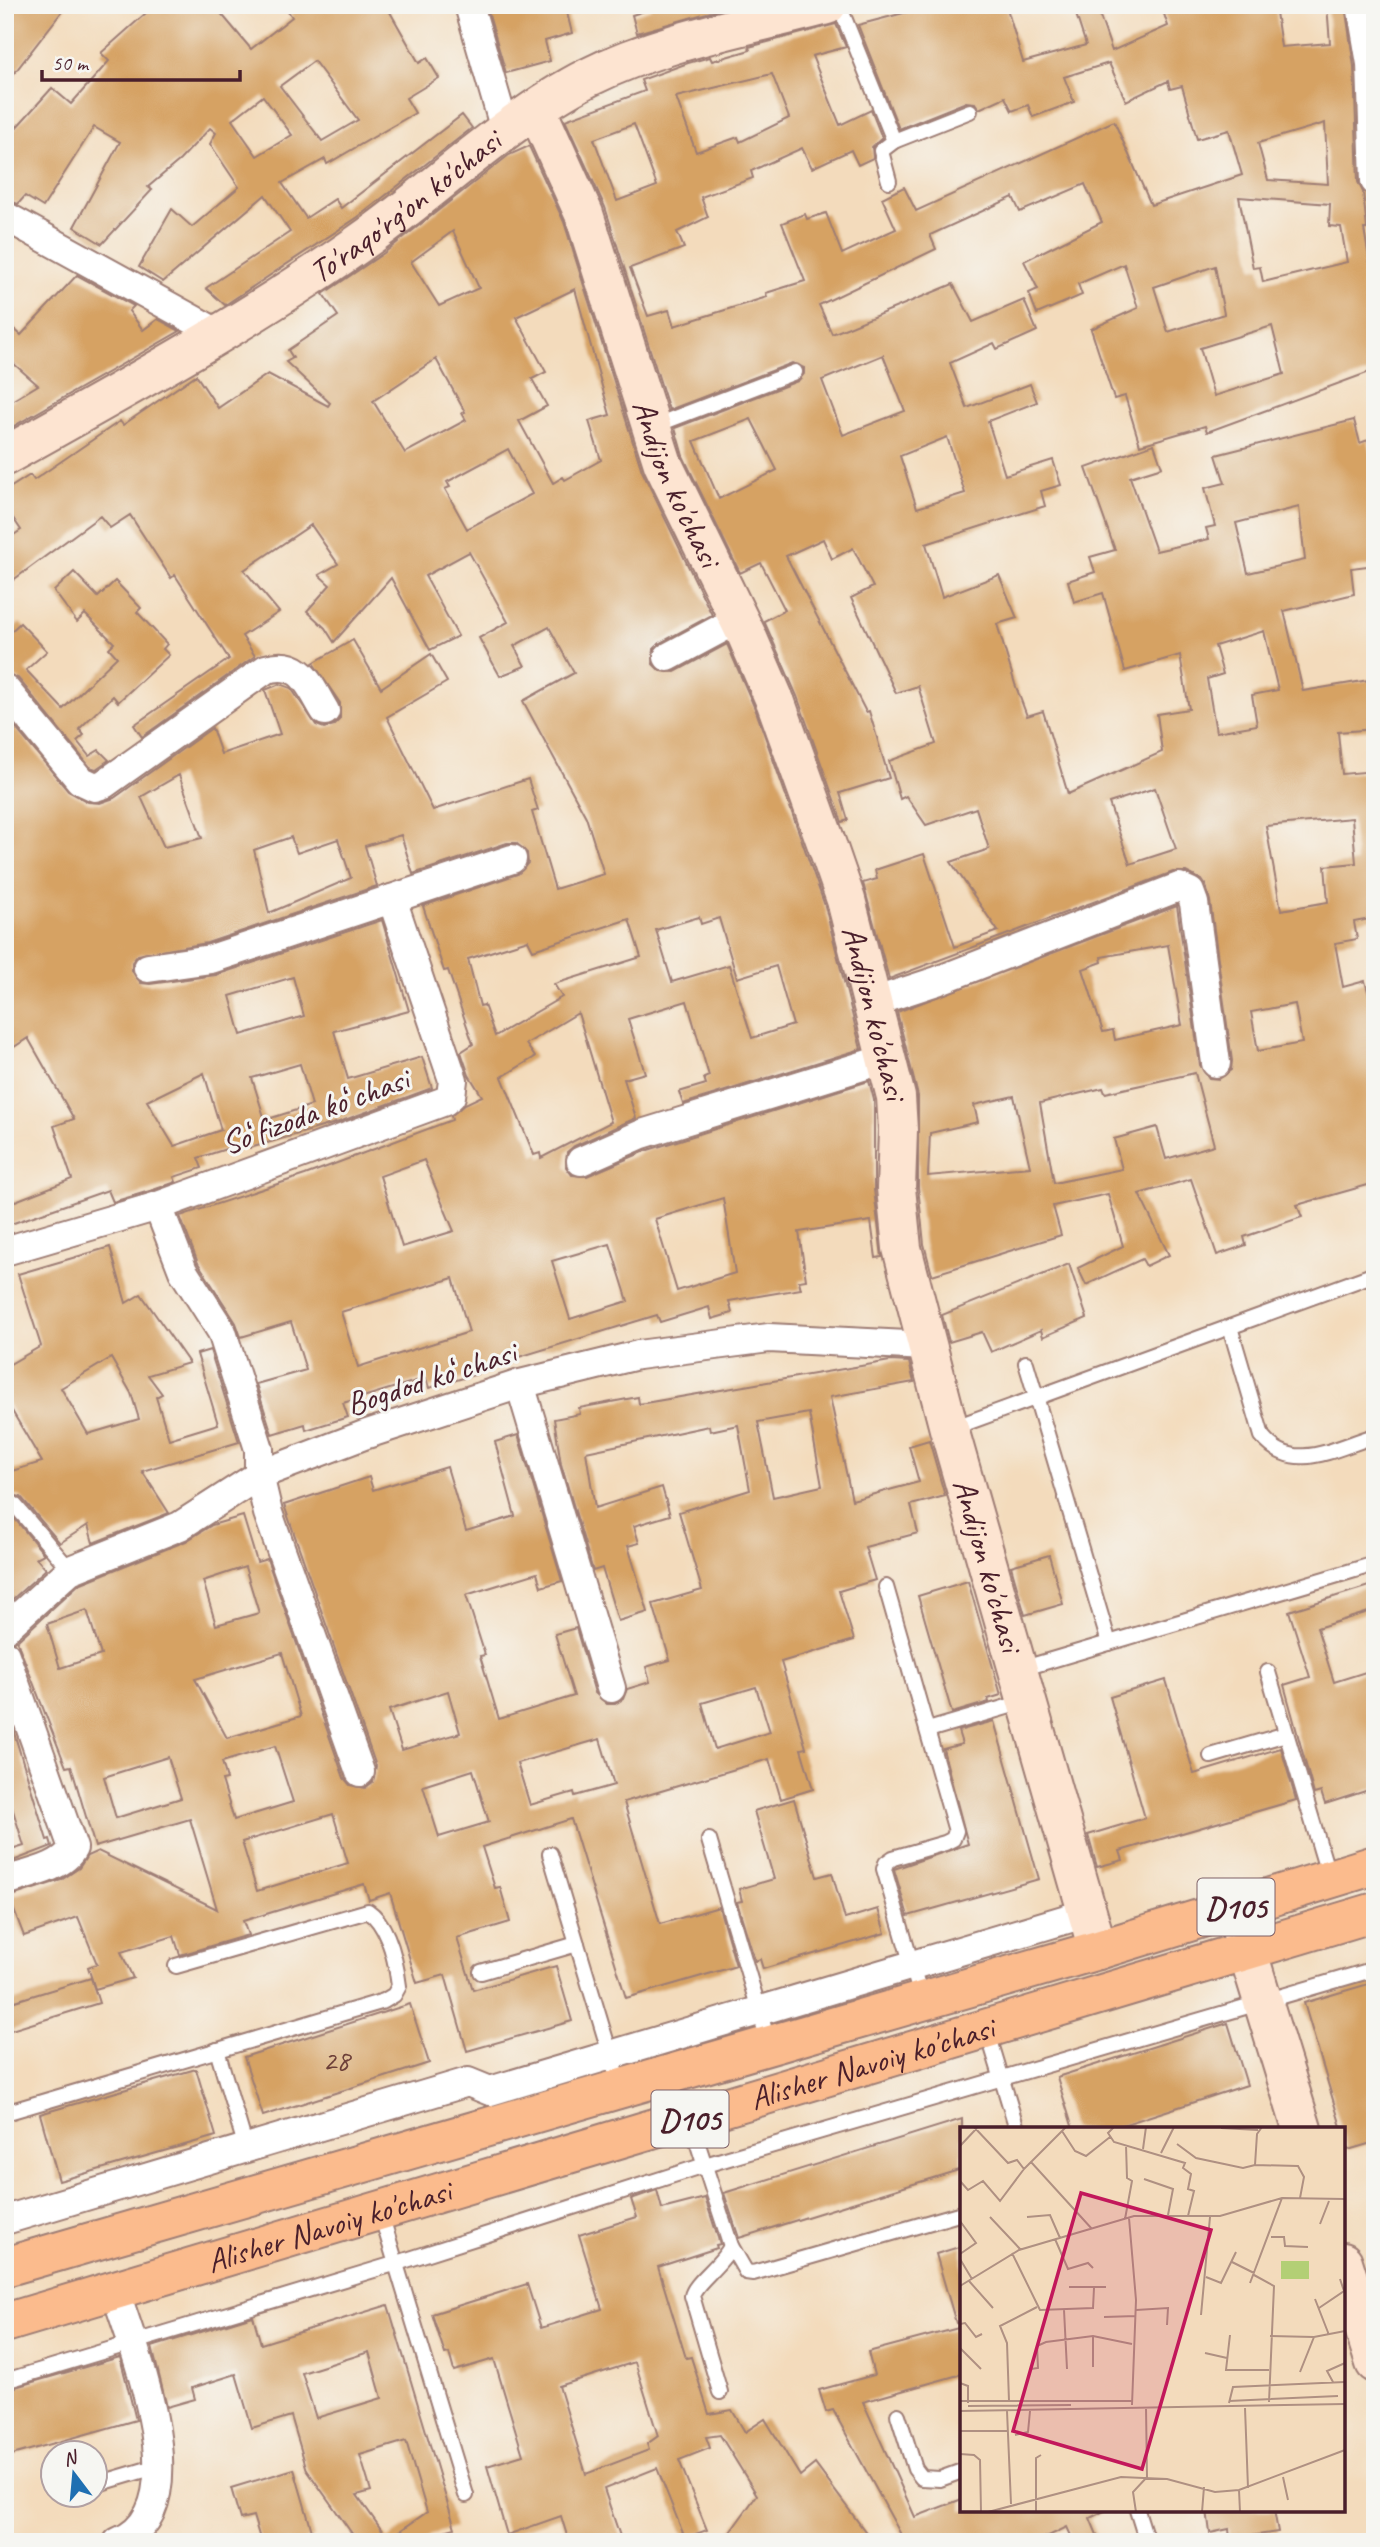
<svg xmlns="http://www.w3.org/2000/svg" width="1380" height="2547" font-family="Caveat,sans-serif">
	<rect width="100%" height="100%" fill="#f6f6f2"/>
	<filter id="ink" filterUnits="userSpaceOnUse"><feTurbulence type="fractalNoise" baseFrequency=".0143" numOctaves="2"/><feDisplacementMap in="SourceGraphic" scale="14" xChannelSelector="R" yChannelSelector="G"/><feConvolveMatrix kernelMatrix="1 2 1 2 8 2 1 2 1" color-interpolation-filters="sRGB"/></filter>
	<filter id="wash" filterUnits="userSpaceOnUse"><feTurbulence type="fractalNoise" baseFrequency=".00686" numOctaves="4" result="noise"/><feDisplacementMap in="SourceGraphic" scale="28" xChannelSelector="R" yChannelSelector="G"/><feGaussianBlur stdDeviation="1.57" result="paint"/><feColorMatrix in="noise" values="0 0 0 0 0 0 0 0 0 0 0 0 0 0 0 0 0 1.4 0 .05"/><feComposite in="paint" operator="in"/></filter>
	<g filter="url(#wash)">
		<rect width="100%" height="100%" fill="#f3dbbc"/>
		<g id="blocks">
			<g fill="#d6a263" fill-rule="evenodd">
				<polygon points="13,5 67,5 5,85 5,15"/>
				<path d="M155,5H214L251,49L292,17L284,5H386L419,63L427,58L439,78L406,98L415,113L327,164L325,159L282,183L306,218L335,199L341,208L462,115L472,128L358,217L225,305L206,288L290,232L265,195L163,282L139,267L172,209L192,227L239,187L210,144L216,133L210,128L180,160L148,187L152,190L102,244L74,227L120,142L94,127L43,207L25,196L18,204L5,199V140L52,88L71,104L109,61L101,53ZM314,61L358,120L322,141L280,86ZM263,96L292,135L257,156L232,120Z"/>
				<polygon points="486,5 565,5 572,33 545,41 550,61 506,73"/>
				<polygon points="650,5 735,5 637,33 632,15 651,9"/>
				<path d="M934,5H1006L1023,62L1086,45L1073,5H1096L1112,51L1168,26L1161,5H1275L1281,47L1330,43L1327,5H1345L1354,66L1358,182L1363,192L1367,229H1364L1375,293V370L1207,432L1205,426L1140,445L1125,396L1114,399L1091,329L1138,308L1124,264L1078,284L1082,295L1037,314L1029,293L1038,289L1024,261L1102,222L1085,184L1020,212L1013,197L930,235L936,249L819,305L832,334L953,284L973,322L1024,300L1037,331L997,349L994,343L950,363L967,408L1030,384L1037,402L988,421L1005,475L1053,460L1061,485L1041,491L1045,506L926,544L942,597L999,575L1017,618L997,624L1015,684L1027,716L1043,711L1068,794L1162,752L1157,714L1189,709L1180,655L1125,671L1103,593L1074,602L1068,581L1095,572L1090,557L1115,550L1086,468L1154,444L1162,467L1130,477L1156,551L1209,539L1206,528L1215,526L1205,488L1225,483L1216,455L1354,420L1360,443L1368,440L1375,468V565L1351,568L1354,594L1284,611L1303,691L1375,679V729L1338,732L1342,774L1375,771V918L1354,922L1357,939L1335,943L1343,987L1365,981L1375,1016V1183L1297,1205L1302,1217L1244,1237L1246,1245L1217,1255L1191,1179L1139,1194L1169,1255L1146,1266L1142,1259L1086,1285L1078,1268L1123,1246L1108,1194L1053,1206L1061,1235L932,1275L924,1244L918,1187V1096L897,1012L1177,906L1200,1065L1209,1078L1219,1079L1231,1070L1232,1061L1210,901L1206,886L1202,880L1186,872H1173L889,979L863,883L877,879L875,870L924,854L955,947L998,931L951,862L989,849L976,808L926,825L906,796L900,799L889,761L936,744L918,686L896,693L851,598L873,587L853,548L832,559L823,539L786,556L866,712L869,711L889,778L840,793L848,820L842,822L797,696L764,621L785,610L761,563L740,573L683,456L675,428L798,381L804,374V368L792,363L669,410L605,207L565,120L645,91L641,80L688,63L710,57L712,61L750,50L749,47L836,24L846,47L812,56L840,125L871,110L882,138L872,147L873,158L858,165L851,150L812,168L802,148L751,171L753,178L701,197L708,217L677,232L684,248L630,268L648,316L669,310L674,326L767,297L766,293L805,281L782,223L805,214L807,219L826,213L842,254L896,229L882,198L904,187L916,211L1114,121L1151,205L1242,175L1229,130L1197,139L1182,86L1170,89L1168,81L1126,101L1109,63L1064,77L1074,102L1033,117L1028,105L1012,111L1005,97L979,109L975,103L966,102L899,129L858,25ZM772,74L789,118L740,142L738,137L696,152L676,97ZM1325,123L1328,184L1268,180L1258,143ZM634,124L657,186L617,201L594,139ZM1239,197L1330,204L1329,226L1341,227L1347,262L1263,282L1260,267L1253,268ZM1215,266L1224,314L1168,332L1154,287ZM1272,326L1284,374L1214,396L1200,348ZM883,355L905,411L843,435L822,380ZM751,419L777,470L719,499L694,441ZM947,437L965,493L917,508L900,456ZM1299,507L1305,560L1248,573L1236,523ZM1264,631L1278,690L1252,695L1257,725L1216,732L1207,679L1223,674L1215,646ZM1155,788L1176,849L1130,864L1109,803ZM1352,818L1356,863L1325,866L1328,902L1281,910L1266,826ZM1168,945L1182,1025L1115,1040L1113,1030L1103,1032L1083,969L1102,962L1101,957ZM1295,1004L1302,1043L1258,1051L1251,1012ZM1195,1073L1214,1145L1166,1159L1157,1127L1114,1139L1122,1169L1054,1183L1040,1103L1103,1088L1105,1093ZM1014,1096L1030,1167L928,1176L930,1133L978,1122L974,1105Z"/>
				<path d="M529,146L564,222L642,471L712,615L660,643L654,649L653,664L660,671L675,672L727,644L756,711L825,906L861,1049L683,1104L679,1092L706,1084L704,1078L709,1076L687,1001L628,1019L645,1073L624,1079L636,1118L574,1146L567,1152L566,1167L572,1175L587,1176L648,1150L869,1081L874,1100V1190L882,1257L876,1258L871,1221L799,1232L806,1280L799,1281L801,1289L729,1301L732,1313L712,1319L709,1307L660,1322L657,1315L476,1370L477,1374L429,1388L426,1378L343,1403L348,1417L306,1430L305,1424L272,1434L256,1384L306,1370L291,1322L241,1337L236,1323L198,1263L180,1216L305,1175L452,1120L451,1116L465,1104L482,1096L469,1075L461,1052L473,1044L448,970L444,971L423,906L518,874L528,863L527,853L516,843H507L413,874L401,835L365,846L377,886L207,943L138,955L132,962V971L141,983L150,984L216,975L382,920L409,1011L334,1031L348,1079L422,1057L432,1088L339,1122L250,1148L248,1142L198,1158L202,1168L174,1177L176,1182L153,1190L113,1202L108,1190L5,1226V1205L72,1179L54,1126L74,1119L28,1038L5,1053V715L68,791L88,802L100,803L114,798L212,728L221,754L280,734L265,690L280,684L291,688L316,725L324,728L334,725L340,719V703L313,663L353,640L381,688L431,654L447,682L387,717L433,810L528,779L538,810L532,812L555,889L604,874L586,817L523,701L574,673L549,627L514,646L525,666L500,676L479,638L508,622L469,552L425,576L458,636L430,650L391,578L334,642L325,628L307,611L330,585L319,575L338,564L311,525L244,570L279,612L242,636L255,656L142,737L134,725L229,659L175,575L171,578L130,515L110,528L100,516L5,586V541L21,530L5,506V491L30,475L34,480L120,421L123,425L196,375L218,408L268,374L328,406L330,403L286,362L293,358L288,350L338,316L323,294L384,253L509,155ZM453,231L479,288L439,306L411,262ZM575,289L610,415L589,421L601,460L565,480L563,477L553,483L519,421L547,406L532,379L546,372L516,317ZM436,359L465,412L462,413L466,420L405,453L373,401ZM508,449L532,494L467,529L445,489L450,487L447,482ZM179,775L202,838L164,847L141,797ZM291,837L297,853L338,839L351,878L269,913L254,850ZM699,917L701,924L719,918L737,978L776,966L793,1025L752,1038L729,965L672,982L656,930ZM629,919L641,957L554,984L562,997L495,1036L484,1005L480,1006L468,959L528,940L533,950ZM293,977L304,1016L241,1035L230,996ZM578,1013L611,1122L541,1158L540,1153L534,1155L502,1077L535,1057L526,1044ZM300,1064L312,1105L265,1120L252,1078ZM204,1073L221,1130L174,1146L147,1101ZM424,1160L454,1231L402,1247L380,1176ZM723,1198L735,1273L677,1291L655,1219ZM610,1244L628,1301L570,1319L552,1261ZM453,1278L469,1332L358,1367L341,1312Z"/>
				<polygon points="77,275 134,306 129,311 143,330 158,319 180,331 5,431 5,405 38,385 5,356 5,321 21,335"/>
				<polygon points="74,572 98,597 115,581 141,608 137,612 167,644 163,649 169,655 118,702 113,696 79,729 84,735 77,741 89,756 99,750 109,760 96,769 90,767 18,678 5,673 5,637 20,623 47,651 26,670 63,709 117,657 109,648 114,643 85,614 77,622 54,591"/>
				<path d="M110,1247L126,1303L141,1294L189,1363L148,1375L162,1394L156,1397L169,1439L218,1424L197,1354L210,1350L239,1442L142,1471L169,1513L93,1543L88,1525L60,1543L21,1497L12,1495L5,1500V1473L42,1462L5,1399V1367L41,1346L18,1274ZM111,1358L131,1393L139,1419L88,1434L61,1388Z"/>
				<polygon points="1069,1264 1087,1318 1043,1337 1041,1330 991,1352 982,1332 949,1342 942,1315"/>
				<path d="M890,1361L909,1362L914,1382L830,1397L852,1500L919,1482L909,1446L929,1440L945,1496L911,1505L918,1533L865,1547L875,1580L839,1591L854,1640L781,1662L806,1748L801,1749L813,1789L781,1799L769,1759L624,1802L660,1924L719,1907L736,1966L626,1998L571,1819L482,1847L495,1888L500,1887L510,1922L457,1938L473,1990L556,1966L572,2021L467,2051L445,1975L417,1983L390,1893L369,1900L364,1884L243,1921L248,1935L180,1955L174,1936L121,1952L133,1978L95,1989L88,1967L97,1964L78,1917L24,1936L9,1897L61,1880L79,1868L87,1856L98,1851L217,1909L190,1819L95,1847L71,1766L66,1767L17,1641L79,1584L186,1541L212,1525L243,1516L257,1562L267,1559L344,1778L350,1785L365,1788L373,1782L376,1766L284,1505L369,1477L373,1490L447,1467L466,1531L515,1516L495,1442L518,1435L562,1581L541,1587L537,1573L466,1595L485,1655L480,1656L499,1719L574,1696L555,1634L576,1628L595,1693L607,1704H615L623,1699L627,1689L650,1682L646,1667L670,1660L653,1604L702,1590L679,1512L750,1490L738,1425L710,1431L709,1426L586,1452L595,1508L662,1487L670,1515L634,1526L639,1543L628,1546L648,1612L618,1621L602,1568L593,1571L561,1464L554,1419L580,1414L579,1408L638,1397L639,1404ZM809,1413L822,1486L773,1497L758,1422ZM245,1567L259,1613L216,1625L203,1581ZM87,1610L101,1655L60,1668L47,1624ZM282,1653L301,1716L227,1738L195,1679ZM756,1687L770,1732L715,1749L702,1703ZM448,1691L460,1733L402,1750L389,1710ZM600,1739L614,1785L575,1796L574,1792L530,1805L517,1763ZM275,1746L293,1802L234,1820L222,1780L227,1779L222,1762ZM168,1757L181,1798L116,1818L104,1777ZM473,1770L489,1822L439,1837L423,1786ZM333,1814L348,1863L257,1891L242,1842Z"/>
				<polygon points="5,1507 44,1554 36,1558 46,1569 6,1605"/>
				<polygon points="1049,1555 1063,1604 1025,1615 1011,1566"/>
				<polygon points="968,1581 1001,1695 988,1699 989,1702 952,1713 918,1596"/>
				<polygon points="1375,1584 1375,1610 1317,1628 1334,1682 1375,1669 1375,1788 1325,1804 1321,1792 1314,1794 1284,1685 1310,1677 1289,1611"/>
				<polygon points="1166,1680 1194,1774 1281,1748 1296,1800 1120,1851 1123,1860 1097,1867 1088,1835 1145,1818 1110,1697"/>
				<polygon points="10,1720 47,1840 50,1839 52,1846 5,1864 5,1852 24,1846 11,1804 5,1806 5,1721"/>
				<polygon points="994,1721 1039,1879 908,1916 894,1869 968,1844 943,1749 962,1744 958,1731"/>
				<polygon points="794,1799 817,1877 832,1873 845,1919 878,1909 885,1933 763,1969 760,1959 755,1961 737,1902 742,1901 739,1889 774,1879 754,1811"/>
				<polygon points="91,1978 99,2003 5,2032 5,2004"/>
				<polygon points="1375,1982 1375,2142 1348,2150 1304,2003"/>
				<polygon points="410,2004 429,2063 263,2116 244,2057"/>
				<polygon points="1228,2023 1247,2085 1110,2129 1073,2129 1057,2077"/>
				<polygon points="196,2069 216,2136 59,2181 40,2114"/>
				<polygon points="962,2119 962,2169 739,2238 724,2193"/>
				<path d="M657,2190L662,2209L705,2198L720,2244L716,2245L717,2248L658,2267L686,2358L691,2357L709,2414L732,2410L745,2432L765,2419L800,2476L815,2464L873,2542H723L757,2495L720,2435L706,2437L710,2448L679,2460L707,2530L685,2538L657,2468L604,2489L622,2542H569L561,2516L507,2535L487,2466L523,2455L494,2359L454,2371L449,2353L445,2354L432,2314L527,2284L541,2328L602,2309L579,2235L637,2217L631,2199ZM635,2362L658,2436L647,2444L649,2450L586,2474L559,2386Z"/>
				<polygon points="962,2246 962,2322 956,2323 936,2254"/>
				<path d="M388,2305L455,2528L433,2534L422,2542H358L307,2470L291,2416L252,2428L236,2374L192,2388L195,2399L167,2407L152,2347L253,2316L261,2344ZM369,2352L382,2398L316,2418L302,2373ZM406,2441L427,2512L388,2539L357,2495L371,2491L360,2455Z"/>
				<polygon points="962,2327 962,2374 863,2402 915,2517 962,2499 962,2510 1106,2510 1090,2518 1100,2542 1074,2542 1067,2527 1036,2542 905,2542 833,2410 826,2412 819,2390 874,2375 868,2352"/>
				<polygon points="120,2357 136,2420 5,2457 5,2390"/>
				<polygon points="294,2469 314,2538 300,2542 261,2542 253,2516 240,2519 231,2488"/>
				<polygon points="1207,2510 1274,2510 1278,2532 1230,2539 1229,2529 1210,2533"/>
			</g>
		</g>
	</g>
	<g filter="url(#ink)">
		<use href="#blocks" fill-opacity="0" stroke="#9e7d74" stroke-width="2"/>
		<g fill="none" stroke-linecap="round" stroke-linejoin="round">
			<defs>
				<g id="lane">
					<polyline points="839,5 894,141 881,151 889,181"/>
					<polyline points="894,141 970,111"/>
					<polyline points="651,427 795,372"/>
					<path d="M1230,1327L1262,1436C1293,1475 1334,1448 1375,1436"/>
					<polyline points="1026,1363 1109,1643"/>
					<polyline points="950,1429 1375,1274"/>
					<polyline points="14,1504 70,1570"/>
					<polyline points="886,1587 956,1831 953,1839 945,1843 893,1858 886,1863 884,1869 922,2000"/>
					<polyline points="1021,1669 1375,1564"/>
					<polyline points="1268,1672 1329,1877"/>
					<polyline points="928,1730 1024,1702"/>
					<polyline points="1211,1756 1286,1734"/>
					<polyline points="709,1840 769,2044"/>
					<polyline points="550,1854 620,2087"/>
					<polyline points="481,1972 577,1944"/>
					<polyline points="987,2030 1017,2129"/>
					<polyline points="217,2050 246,2148"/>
					<path d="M5,2113L384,2001L394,1995L399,1986C396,1962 389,1925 368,1911L176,1966"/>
					<polyline points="690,2120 731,2246 746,2272 753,2273 962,2213"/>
					<polyline points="380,2211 466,2495"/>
					<polyline points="5,2381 394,2264 705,2165 1375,1969"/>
					<path d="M720,2392L692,2296C694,2283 722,2265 731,2246"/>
					<polyline points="898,2415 915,2469 922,2478 940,2479 962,2471"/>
					<polyline points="94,2485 158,2466"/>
					<polyline points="1137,2510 1147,2542"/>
				</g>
				<g id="street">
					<polyline points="469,5 506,133"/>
					<polyline points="1361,5 1371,64 1375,181"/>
					<polyline points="5,216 221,335"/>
					<polyline points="668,657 739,619"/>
					<path d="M5,689L80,780L95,787L104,784L266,669C302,659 309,685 325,711"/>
					<polyline points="148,968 211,959 512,859"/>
					<polyline points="870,1003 937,981 1179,887 1190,892 1194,903 1216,1063"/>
					<polyline points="581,1161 642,1134 885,1059"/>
					<polyline points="158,1206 183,1271 222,1332 259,1449 259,1475 268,1513 360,1772"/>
					<polyline points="5,1251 158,1206 445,1101 451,1096 453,1080 392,899"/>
					<polyline points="520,1384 611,1688"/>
					<polyline points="5,1629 70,1570 180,1526 259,1475 364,1435 520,1384 638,1355 769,1338 927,1346"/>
					<path d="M5,1655L73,1848C63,1868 26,1874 5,1881"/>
					<polyline points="5,2220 468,2082 490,2091 1087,1913"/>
					<path d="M115,2290C133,2348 201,2510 118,2542"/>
				</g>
				<g id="secondary">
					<path id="s1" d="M537,110L584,214L663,464L747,636L776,703L828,848L846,900L896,1097L898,1130L896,1188L902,1248L949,1429L1098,1950"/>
					<path id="s2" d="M5,456C130,386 255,318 371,235C440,185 515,114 589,77C663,40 749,26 827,5"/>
					<polyline points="1234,1907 1302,2129"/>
					<polyline points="1343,2262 1375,2363"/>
				</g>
				<g id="primary">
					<polyline points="5,2267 1098,1950 1375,1865"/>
					<path id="s3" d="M5,2323L1375,1912"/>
				</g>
			</defs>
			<use href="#lane" stroke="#9e7d74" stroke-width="18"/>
			<use href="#street" stroke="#9e7d74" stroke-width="32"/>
			<use href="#secondary" stroke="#9e7d74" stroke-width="42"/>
			<use href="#primary" stroke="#9e7d74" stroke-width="42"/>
			<use href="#lane" stroke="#fff" stroke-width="14"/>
			<use href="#street" stroke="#fff" stroke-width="28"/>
			<use href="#secondary" stroke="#fde4d1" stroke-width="38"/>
			<use href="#primary" stroke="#fbbb8d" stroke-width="38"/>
		</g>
	</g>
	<g text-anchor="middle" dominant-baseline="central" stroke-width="6" stroke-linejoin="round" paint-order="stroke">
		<g font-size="30" fill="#6d4039">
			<text x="336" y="2060">28</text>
		</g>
		<g fill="#f6f6f2" stroke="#7e6067" stroke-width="2">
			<rect x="1197.5" y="1878.5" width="77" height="57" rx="5"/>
			<rect x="651.5" y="2090.5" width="77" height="57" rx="5"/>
		</g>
		<g font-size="32" font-weight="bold" fill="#4a1f2b">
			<text x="1236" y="1907">D105</text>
			<text x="690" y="2119">D105</text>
		</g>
		<g font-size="33" fill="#4a1f2b" stroke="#f6f6f2">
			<text stroke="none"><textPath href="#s2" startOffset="472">To'raqo'rg'on ko'chasi</textPath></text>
			<text stroke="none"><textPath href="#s1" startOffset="399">Andijon ko'chasi</textPath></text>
			<text stroke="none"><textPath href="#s1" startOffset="966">Andijon ko'chasi</textPath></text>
			<text transform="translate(315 1111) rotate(-20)">Soʻfizoda koʻchasi</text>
			<text transform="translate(431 1378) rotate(-18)">Bogdod koʻchasi</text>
			<text stroke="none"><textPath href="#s1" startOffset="1533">Andijon ko'chasi</textPath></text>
			<text stroke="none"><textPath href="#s3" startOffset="905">Alisher Navoiy ko'chasi</textPath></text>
			<text stroke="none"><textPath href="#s3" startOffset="338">Alisher Navoiy ko'chasi</textPath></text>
		</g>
	</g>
	<g transform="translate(960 2127)">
		<rect width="385" height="385" fill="#f3dbbc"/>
		<path d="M321,134H349V152H321Z" fill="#b3cf75"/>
		<path fill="none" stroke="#af9082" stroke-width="2" d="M14,0L48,36L57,33L64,42L71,35M106,0L71,35L132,102M154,0L148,6L154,15L225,36L223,41L231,47L228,62L234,64L228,89M302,0L297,7L295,38L338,39L344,50L340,71M261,1L298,3M102,4L115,24L126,29L150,10M217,17L236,31L283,41L295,38M0,19L17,1M183,22L186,0M201,26L214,0M184,52L213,62L208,88M0,54L8,63L23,54L40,74L64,42M30,90L61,123M67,90L90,88L100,111M169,91L176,173L172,278M165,92L172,54L167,51L166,18M0,94L16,116L0,127M360,97L369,74M311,110H324L325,119L348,120M95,112L108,142L128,136L133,141M52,126L80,183L133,181L134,161M0,132L12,152M272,135L294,146M294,148L314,159L309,275M246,150L261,156L276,125M9,154L33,181M290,156L322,71M0,159L59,123L174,89H260L322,71L385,72M109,160H146M355,172L369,208M359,181L384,164L380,152M104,183L107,242M176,183L208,181L207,198M241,188L250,90M144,190L176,189M0,197L5,196L16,210L22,207M270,208L266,243H309M133,209V240M310,209L354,210L385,204M0,221L21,242M245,226L267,231M71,242L78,241L77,219L86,215L133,209L172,217M340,245L354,210M373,255L367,244L385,236M0,256L8,259V276M0,274H172M49,274L47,216L40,199L77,180M269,274L378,269M269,276L273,260L385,255M8,279L111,278M285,281L288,361M0,284L385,277M47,284L51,377M0,304H48M55,308L68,305L70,284M0,327L14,328L20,333L21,385M323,350L328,373M279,363L280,385M28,385L161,350L207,352L255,365L279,363L385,323M76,385V331L81,328M176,385L173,365L187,350L186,280M242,385L244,360"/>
		<path fill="#c2185b" fill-opacity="0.15" stroke="#c2185b" stroke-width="3.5" d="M121,66L251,103L182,342L53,304Z"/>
		<rect width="385" height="385" fill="none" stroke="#4a1f2b" stroke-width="3.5"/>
	</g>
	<rect width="1380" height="2547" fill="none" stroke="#f6f6f2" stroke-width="28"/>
	<g transform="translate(74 2474) rotate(344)"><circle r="33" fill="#f6f6f2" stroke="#b1a0a2" stroke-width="2"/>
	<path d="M0-5L12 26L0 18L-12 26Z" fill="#1f6fb2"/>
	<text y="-10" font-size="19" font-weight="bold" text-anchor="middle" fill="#4a1f2b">N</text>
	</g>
	<path d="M42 70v10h198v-10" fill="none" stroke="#4a1f2b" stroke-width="3.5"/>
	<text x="52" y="70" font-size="21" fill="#4a1f2b" stroke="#f6f6f2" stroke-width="5" paint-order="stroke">50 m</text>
</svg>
